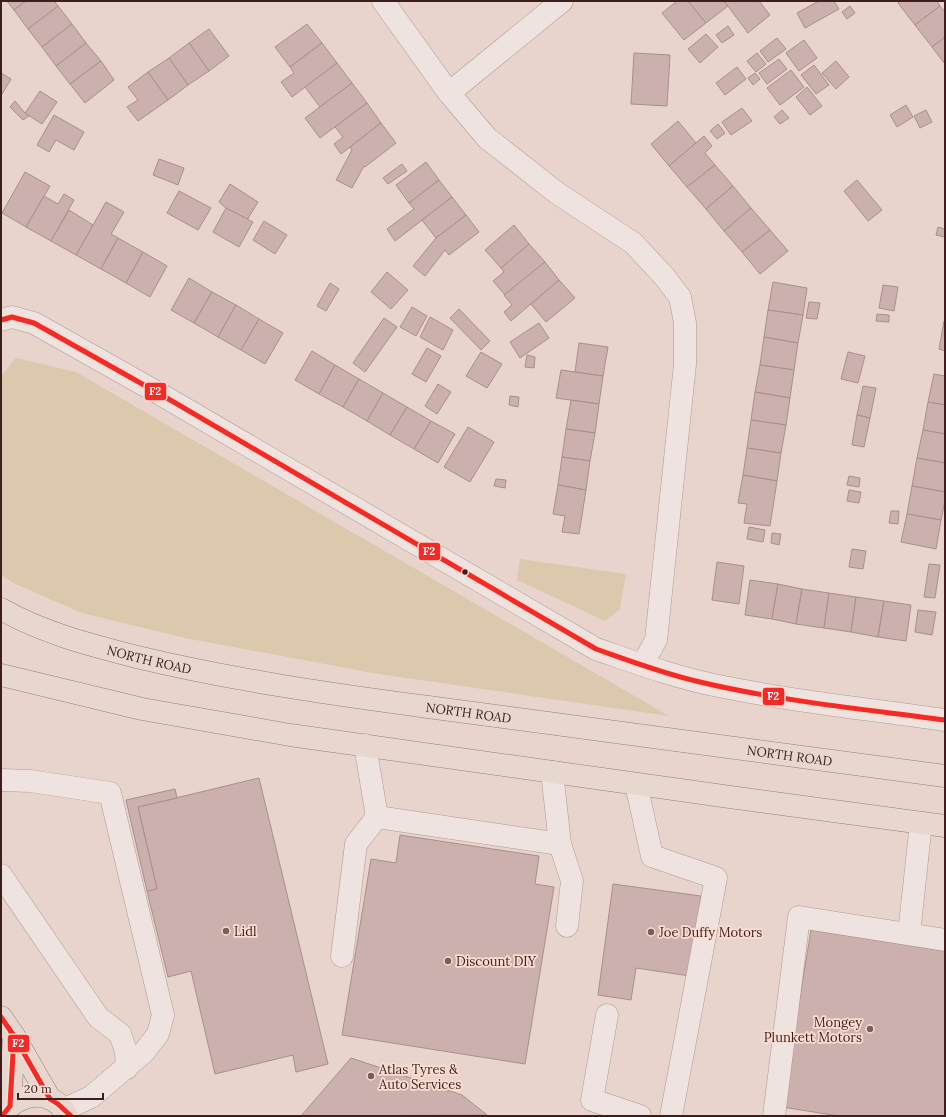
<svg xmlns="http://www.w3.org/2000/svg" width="946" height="1117" font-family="Lora,serif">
	<rect width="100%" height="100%" fill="#e8d4cc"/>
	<g fill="#dcc9ad">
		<polygon points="16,358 76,372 669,716 378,674 185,638 82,613 13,583 1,575 1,376"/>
		<polygon points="520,559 626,574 620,609 605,621 517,580"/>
	</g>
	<g fill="#ccb0ad" stroke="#a88f8b">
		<polygon points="7,1 26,1 14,10"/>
		<polygon points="26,1 54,1 58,6 28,29 14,10"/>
		<polygon points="677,1 688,1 706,23 684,40 662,13"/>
		<polygon points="688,1 724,1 728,6 706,23"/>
		<polygon points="724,1 759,1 770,15 748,33"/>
		<polygon points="819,1 834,1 839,9 805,28 797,13"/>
		<polygon points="901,1 937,1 940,6 915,25 898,3"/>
		<polygon points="58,6 72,24 42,47 28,29"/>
		<polygon points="850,6 855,13 847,19 842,12"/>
		<polygon points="940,6 945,12 945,37 932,47 915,25"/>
		<polygon points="72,24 86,43 56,66 42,47"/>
		<polygon points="307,24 322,43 290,67 275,47"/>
		<polygon points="728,26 734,35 722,43 716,35"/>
		<polygon points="209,29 229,56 209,71 189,43"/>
		<polygon points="706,34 718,47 700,63 688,49"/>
		<polygon points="945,37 945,64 932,47"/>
		<polygon points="777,38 786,49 768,62 760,51"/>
		<polygon points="804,40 817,58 799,71 786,53"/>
		<polygon points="86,43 101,61 70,84 56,66"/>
		<polygon points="189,43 209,71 188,85 169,58"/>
		<polygon points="322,43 337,63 292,97 281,82 294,73 290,67"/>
		<polygon points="634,53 670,55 667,106 631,104"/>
		<polygon points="757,53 766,64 756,72 747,61"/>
		<polygon points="169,58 188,85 168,100 148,72"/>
		<polygon points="779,59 787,69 767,84 759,73"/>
		<polygon points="101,61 114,80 85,103 70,84"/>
		<polygon points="836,61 849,77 836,89 822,73"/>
		<polygon points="337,63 352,83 320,107 305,87"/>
		<polygon points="814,65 829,85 816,94 801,75"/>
		<polygon points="737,67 746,79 725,95 716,83"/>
		<polygon points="791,70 804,87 780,105 767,88"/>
		<polygon points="148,72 168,100 138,121 127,107 138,100 128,87"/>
		<polygon points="1,73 11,79 2,94 1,94"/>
		<polygon points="755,73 760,79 753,85 748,78"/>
		<polygon points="352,83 367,103 320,138 305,118"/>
		<polygon points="807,87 822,106 810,115 796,97"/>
		<polygon points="40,91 57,102 42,124 25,113"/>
		<polygon points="15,101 25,113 29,116 23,120 10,107"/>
		<polygon points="367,103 381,123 341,154 334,144 343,137 335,127"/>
		<polygon points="906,105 913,117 897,127 890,115"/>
		<polygon points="742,108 752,121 731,135 722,122"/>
		<polygon points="782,110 789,118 780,124 774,117"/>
		<polygon points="926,110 932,122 920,128 914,116"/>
		<polygon points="54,115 84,132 74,150 56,140 49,152 37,145"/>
		<polygon points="678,121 696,143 669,166 651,144"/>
		<polygon points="381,123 396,143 365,167 364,166 352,188 336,180 352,150 350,147"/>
		<polygon points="718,124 725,133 717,139 710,131"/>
		<polygon points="704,136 712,146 705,153 715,165 687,187 669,166"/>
		<polygon points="159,159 184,168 178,185 153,175"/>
		<polygon points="426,162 439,180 409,203 396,185"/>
		<polygon points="402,164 407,171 388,184 383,178"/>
		<polygon points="715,165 733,186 706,209 687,187"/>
		<polygon points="25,172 50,186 26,227 2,213"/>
		<polygon points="439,180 452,197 395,241 387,229 414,209 409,203"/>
		<polygon points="857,180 882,210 868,221 844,191"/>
		<polygon points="230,184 258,202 247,220 226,208 219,202"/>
		<polygon points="733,186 751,208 724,231 706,209"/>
		<polygon points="179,191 211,208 198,230 167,213"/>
		<polygon points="64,194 74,200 51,241 26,227 44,196 58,204"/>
		<polygon points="452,197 466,215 436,238 422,220"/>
		<polygon points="106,202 124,212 111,234 118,238 101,269 76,255"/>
		<polygon points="226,208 253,222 239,247 213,232"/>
		<polygon points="751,208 770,230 742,252 724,231"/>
		<polygon points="69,210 93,225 76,255 51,241"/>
		<polygon points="466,215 479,232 449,255 445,250 425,276 413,266 436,238"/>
		<polygon points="264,221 287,235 275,254 253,240"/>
		<polygon points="514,225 529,244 501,268 485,250"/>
		<polygon points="938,227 945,229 945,237 936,235"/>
		<polygon points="770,230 788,251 760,274 742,252"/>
		<polygon points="118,238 143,252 126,283 101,269"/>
		<polygon points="529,244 545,262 505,295 493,281 504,272 501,268"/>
		<polygon points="143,252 167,266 150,297 126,283"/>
		<polygon points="545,262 559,280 511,321 504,312 512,305 504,295"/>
		<polygon points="387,272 408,290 391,309 371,292"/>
		<polygon points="189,278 212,292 194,323 171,310"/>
		<polygon points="559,280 575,298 546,322 531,304"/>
		<polygon points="773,282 807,288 803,315 768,310"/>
		<polygon points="330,283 339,289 326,311 317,306"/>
		<polygon points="883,285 898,287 894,311 879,308"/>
		<polygon points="212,292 236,305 218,337 194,323"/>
		<polygon points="809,302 820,303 817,319 806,318"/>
		<polygon points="236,305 259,319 241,350 218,337"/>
		<polygon points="412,307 427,316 416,336 400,327"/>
		<polygon points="459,309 490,341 481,350 450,318"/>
		<polygon points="768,310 803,315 798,343 764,337"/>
		<polygon points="877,314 889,315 889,322 876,321"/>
		<polygon points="430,317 453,330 443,350 420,337"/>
		<polygon points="384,318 397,327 365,372 353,363"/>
		<polygon points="259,319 283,333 265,364 241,350"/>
		<polygon points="944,321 945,321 945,351 939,349"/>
		<polygon points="539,323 549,338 520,358 510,342"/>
		<polygon points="764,337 798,343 794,370 760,365"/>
		<polygon points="579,343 608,347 603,376 575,372"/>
		<polygon points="427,348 441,356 426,382 412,374"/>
		<polygon points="312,351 335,365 319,394 295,380"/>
		<polygon points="481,352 502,364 487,388 466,376"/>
		<polygon points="848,352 865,356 858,383 841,379"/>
		<polygon points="527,355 535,357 534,368 525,367"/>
		<polygon points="335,365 359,379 343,407 319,394"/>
		<polygon points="760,365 794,370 790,398 755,392"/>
		<polygon points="561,370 603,376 599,404 556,398"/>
		<polygon points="934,374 945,376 945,405 928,402"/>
		<polygon points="359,379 383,393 367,421 343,407"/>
		<polygon points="438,384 451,392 437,414 425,406"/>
		<polygon points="863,386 876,388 870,418 857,415"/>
		<polygon points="755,392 790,398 786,425 751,420"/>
		<polygon points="383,393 407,407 390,435 367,421"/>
		<polygon points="510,396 519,397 518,407 509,405"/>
		<polygon points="571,400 599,404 595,433 566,429"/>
		<polygon points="928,402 945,405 945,434 923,430"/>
		<polygon points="407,407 431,421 414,449 390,435"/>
		<polygon points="857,415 870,418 864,447 852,445"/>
		<polygon points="751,420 786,425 781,453 747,448"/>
		<polygon points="431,421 455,434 438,463 414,449"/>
		<polygon points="468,427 494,442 470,482 444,467"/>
		<polygon points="566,429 595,433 590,461 562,457"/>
		<polygon points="923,430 945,434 945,463 917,458"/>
		<polygon points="747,448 781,453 777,481 743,475"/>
		<polygon points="562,457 590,461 586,490 558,485"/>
		<polygon points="917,458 945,463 945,492 912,486"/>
		<polygon points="743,475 777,481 770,526 744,523 747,504 738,503"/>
		<polygon points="849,476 860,478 859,487 847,485"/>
		<polygon points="496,479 506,480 505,488 494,486"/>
		<polygon points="558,485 586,490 579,534 562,532 565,516 553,514"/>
		<polygon points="912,486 945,492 945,501 941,520 907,514"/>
		<polygon points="849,490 861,492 859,503 847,501"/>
		<polygon points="891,511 899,511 898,524 889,523"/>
		<polygon points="907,514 941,520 936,549 901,542"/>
		<polygon points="749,527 765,530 763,542 747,539"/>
		<polygon points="772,533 781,534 779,545 771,543"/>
		<polygon points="852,549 866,551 863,569 849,567"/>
		<polygon points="717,562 744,566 739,604 712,600"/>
		<polygon points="929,564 940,565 935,598 924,597"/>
		<polygon points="750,580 778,584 772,619 745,615"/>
		<polygon points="778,584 802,589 796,624 772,619"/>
		<polygon points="802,589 829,593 824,628 796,624"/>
		<polygon points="829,593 856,597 851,632 824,628"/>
		<polygon points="856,597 884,601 878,637 851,632"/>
		<polygon points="884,601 911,605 906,641 878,637"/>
		<polygon points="918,610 936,612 932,635 915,632"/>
		<polygon points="259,778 328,1064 296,1072 293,1055 215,1074 191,971 168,977 147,891 157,889 138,807"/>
		<polygon points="175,789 177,798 138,807 157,889 147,891 126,800"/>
		<polygon points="400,835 539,856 535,884 554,887 525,1064 342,1035 371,859 396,863"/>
		<polygon points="613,884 701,896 690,976 636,968 631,1000 598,995"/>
		<polygon points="811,930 945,951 945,1116 839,1116 782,1107"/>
		<polygon points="351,1058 462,1095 487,1115 301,1116"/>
	</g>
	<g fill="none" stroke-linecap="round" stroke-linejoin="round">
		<defs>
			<g id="minor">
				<polyline points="383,1 449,93 487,138 557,193 633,243 663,275 680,297 685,323 685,364 656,640 642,665"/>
				<polyline points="449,93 562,1"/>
				<path d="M1,320L12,317L34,323L160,394L596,649C634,662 674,677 714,685C790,701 868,709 945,720"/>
				<polyline points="365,745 377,817 560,844"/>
				<polyline points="552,772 560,844 572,881 567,926"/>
				<polyline points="1,780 30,781 110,793 163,1015 158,1034 144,1052 91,1097 63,1110"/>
				<polyline points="636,784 652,856 716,878 671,1116"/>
				<polyline points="1,875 98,1017 120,1034 126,1051 127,1068"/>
				<polyline points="909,934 921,823"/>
				<polyline points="342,956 356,844 377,817"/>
				<polyline points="607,1015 592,1100 640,1116"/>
				<polyline points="774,1116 799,917 945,940"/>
			</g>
			<g id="major">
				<path id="s1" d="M1,609C43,633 90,645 137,657C233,680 330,694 428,707C600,730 772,753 945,776"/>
				<polyline points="1,675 142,709 290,735 730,797 945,826"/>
				<polyline points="1,1017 14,1036 50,1099"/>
				<polyline points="10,1106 14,1036"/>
				<path d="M2,1116C18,1091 53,1087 67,1116"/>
			</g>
		</defs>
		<use href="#minor" stroke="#ad9a96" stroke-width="23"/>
		<use href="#major" stroke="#92807c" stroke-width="23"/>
		<use href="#minor" stroke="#efe3df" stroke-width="22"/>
		<use href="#major" stroke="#e7d7cf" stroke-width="22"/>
		<defs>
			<g id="bus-1">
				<path d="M1,320L12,317L34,323L160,394L596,649C630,661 664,674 700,682C780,701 863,709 945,720"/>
				<polyline points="1,1017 14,1036 50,1099 58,1104 71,1116"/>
				<polyline points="2,1116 10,1106 14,1036 11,1032"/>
			</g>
		</defs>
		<use href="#bus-1" stroke="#f9ddd2" stroke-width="8"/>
		<use href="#bus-1" stroke="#f52a26" stroke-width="5"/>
	</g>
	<circle fill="#3d1e1c" stroke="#f9ddd2" stroke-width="1.5" cx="465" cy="572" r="3.5"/>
	<g fill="#795e5a" stroke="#f9ddd2" stroke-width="1.5">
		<circle cx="226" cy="931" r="4"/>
		<circle cx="651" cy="932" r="4"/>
		<circle cx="448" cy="961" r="4"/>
		<circle cx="870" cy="1029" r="4"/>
		<circle cx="371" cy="1076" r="4"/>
	</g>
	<g text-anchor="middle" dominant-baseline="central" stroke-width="3.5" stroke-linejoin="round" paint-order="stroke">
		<g font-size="13" fill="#3d1e1c" stroke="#f9ddd2">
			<text stroke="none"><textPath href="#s1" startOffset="157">NORTH ROAD</textPath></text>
			<text stroke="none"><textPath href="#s1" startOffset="481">NORTH ROAD</textPath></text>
			<text stroke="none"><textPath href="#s1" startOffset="805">NORTH ROAD</textPath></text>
		</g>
		<g font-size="13" fill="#3d1e1c" stroke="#f9ddd2" text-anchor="start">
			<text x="234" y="931">Lidl</text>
			<text x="659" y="932">Joe Duffy Motors</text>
			<text x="456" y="961">Discount DIY</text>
			<text x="862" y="1022" text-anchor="end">Mongey<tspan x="862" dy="15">Plunkett Motors</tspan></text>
			<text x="379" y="1069">Atlas Tyres &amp;<tspan x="379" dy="15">Auto Services</tspan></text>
		</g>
	</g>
	<g stroke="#f9ddd2" stroke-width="1.5">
		<rect x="144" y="382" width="23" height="19" rx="4" fill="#f52a26"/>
		<rect x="418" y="542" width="23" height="19" rx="4" fill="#f52a26"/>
		<rect x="762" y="687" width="23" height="19" rx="4" fill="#f52a26"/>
		<rect x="7" y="1034" width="23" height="19" rx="4" fill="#f52a26"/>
	</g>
	<g font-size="11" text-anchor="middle" font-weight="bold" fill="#fff">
		<text x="155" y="395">F2</text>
		<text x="429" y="555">F2</text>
		<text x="773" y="700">F2</text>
		<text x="18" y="1047">F2</text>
	</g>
	<rect width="946" height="1117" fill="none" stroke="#3d1e1c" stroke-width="4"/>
	<path d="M18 1093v6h85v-6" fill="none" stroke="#3d1e1c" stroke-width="2"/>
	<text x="24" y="1093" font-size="12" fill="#3d1e1c" stroke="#f9ddd2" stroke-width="3" paint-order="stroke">20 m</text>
</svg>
